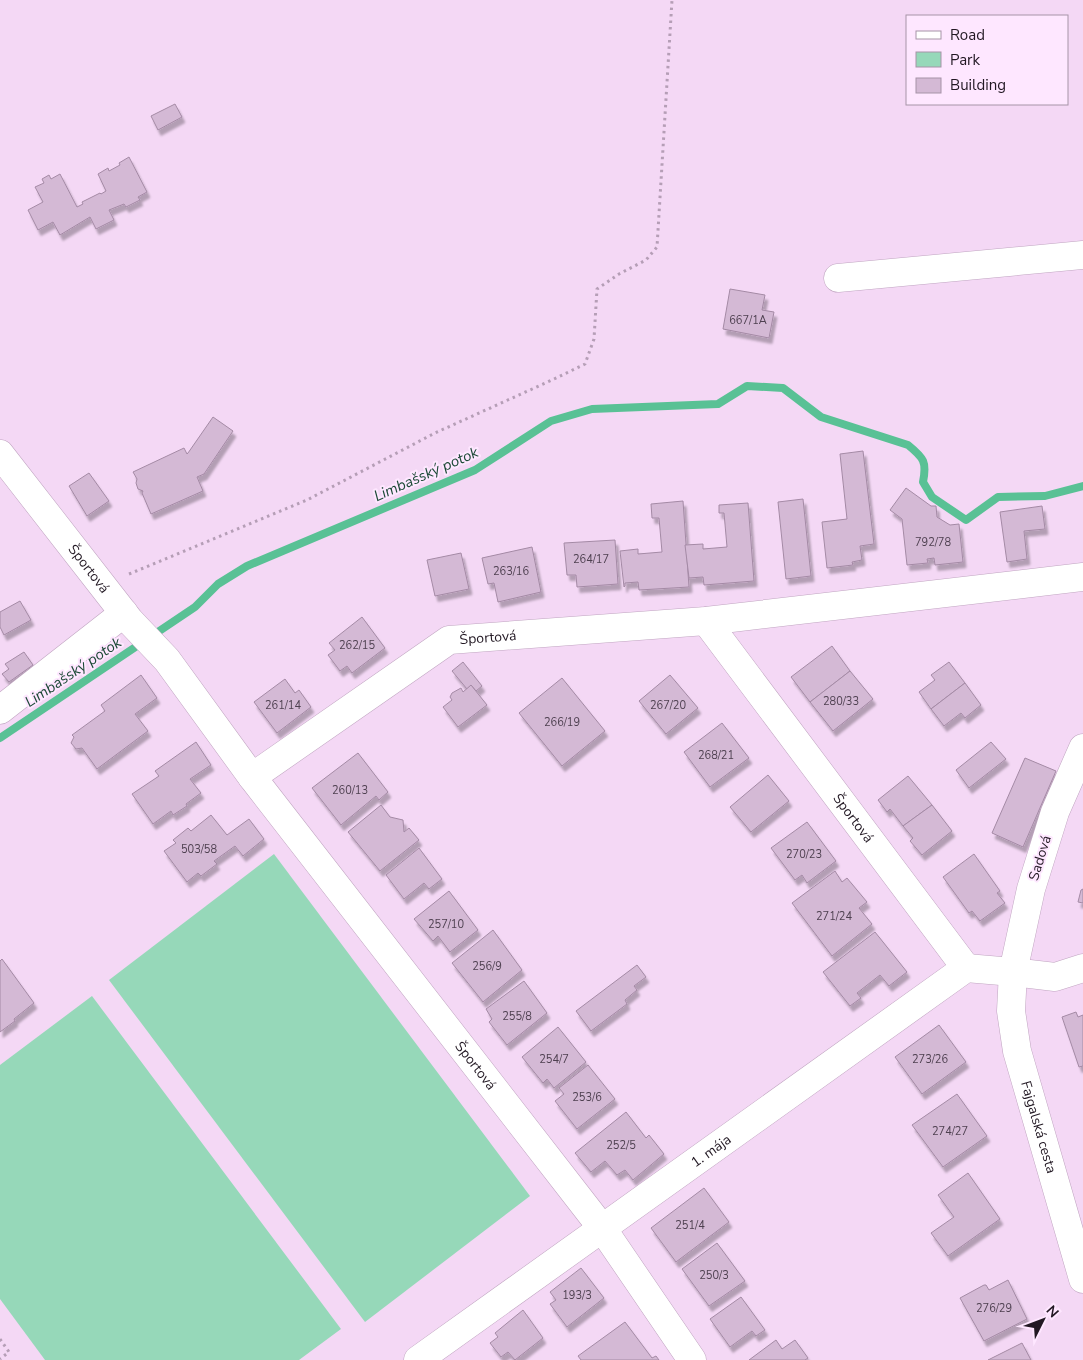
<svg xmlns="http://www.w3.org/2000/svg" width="1083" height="1360" font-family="'Nunito Sans',sans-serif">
	<defs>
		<filter id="shadow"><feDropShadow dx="3" dy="5.5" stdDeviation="1" flood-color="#0004"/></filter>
	</defs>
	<rect width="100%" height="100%" fill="#f4d8f5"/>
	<g fill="#96d8b9">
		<polygon points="274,854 530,1196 365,1322 109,980"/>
		<polygon points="92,996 341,1329 299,1360 45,1360 0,1299 0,1065"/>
	</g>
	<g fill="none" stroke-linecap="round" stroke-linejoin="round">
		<path stroke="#59c195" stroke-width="8" d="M0,738L195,607L218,584L247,566L475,470L551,421L592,409L718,404L747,386L783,388L821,417L908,445C924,458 927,462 923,482L932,497L966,520L998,497L1045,496L1083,486"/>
	</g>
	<g fill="#d4b9d5" stroke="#a48aa5" filter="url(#shadow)">
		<polygon points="175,104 182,117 158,130 151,116"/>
		<polygon points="129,157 147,192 138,197 140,200 126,207 124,204 109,210 114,220 96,229 90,217 60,235 53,222 38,230 28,210 43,202 35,187 44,183 42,179 49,175 51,179 60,174 77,207 83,204 82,202 100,193 101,194 106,191 98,174 108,168 109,171 120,165 119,163"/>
		<polygon points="730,289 765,295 762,310 774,312 769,338 723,329"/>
		<polygon points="213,417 233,431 204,474 197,477 203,491 151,514 142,493 143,491 138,489 136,483 137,479 133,472 184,448 187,454 188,453"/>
		<polygon points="863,451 874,544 860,546 862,560 852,562 853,565 827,568 822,522 847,519 840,454"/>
		<polygon points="89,473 109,501 87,516 69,486"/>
		<polygon points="906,488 931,506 936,506 937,517 950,525 959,524 963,562 935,565 934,558 927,559 928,563 907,565 902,519 890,510"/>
		<polygon points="803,499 811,576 786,579 778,502"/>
		<polygon points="683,501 689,587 639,590 638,582 625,583 625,586 624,587 620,551 638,549 638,554 662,552 659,518 652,518 651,504"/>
		<polygon points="748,503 754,581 704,585 703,577 689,578 685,545 703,544 703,549 727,547 724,513 719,513 719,505"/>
		<polygon points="1042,506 1045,529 1024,531 1027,559 1007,562 1000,512"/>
		<polygon points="615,540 618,584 577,587 576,575 567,575 564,543"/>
		<polygon points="532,547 541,592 498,602 494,583 488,584 482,558"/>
		<polygon points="461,553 469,589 435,596 427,560"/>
		<polygon points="20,601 31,620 4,635 0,627 0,612"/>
		<polygon points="362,617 385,648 352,673 347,666 340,671 328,655 335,650 329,643"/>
		<polygon points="832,646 850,671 810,702 791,677"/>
		<polygon points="24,652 33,665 9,682 2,674 9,669 5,664"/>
		<polygon points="463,662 482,686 476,691 471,685 467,689 452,671"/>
		<polygon points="949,662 965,683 931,709 919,692 935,680 931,675"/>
		<polygon points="850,671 873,699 833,731 810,702"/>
		<polygon points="141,675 157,698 135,714 148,731 97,769 82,748 76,749 71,743 74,737 72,735 105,711 101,705"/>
		<polygon points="670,675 698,708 666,734 639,701"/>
		<polygon points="562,678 605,731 562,766 519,713"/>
		<polygon points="285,679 295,693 299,690 311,707 277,733 254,702"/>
		<polygon points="965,683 981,705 965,718 961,713 944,726 931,709"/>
		<polygon points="471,685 487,705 458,727 443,707 452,700 450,697 452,693 461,688 463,692"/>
		<polygon points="722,723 749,758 710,787 684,752"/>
		<polygon points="196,742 211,765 190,779 201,793 186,804 187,806 173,815 171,811 153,824 132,794 159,776 155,771"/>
		<polygon points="991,742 1006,759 969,788 956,770"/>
		<polygon points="358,753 388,792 379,800 376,796 341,825 312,788"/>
		<polygon points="1025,758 1056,771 1023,847 992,833"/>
		<polygon points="768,775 789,801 751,832 730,807"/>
		<polygon points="908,776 932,805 903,826 890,809 887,812 878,800"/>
		<polygon points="381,805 390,817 403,820 404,832 409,828 419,840 380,871 348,832"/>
		<polygon points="932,805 952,831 922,855 910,841 913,838 903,826"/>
		<polygon points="211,815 227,835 249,819 264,839 243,856 235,846 214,861 217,864 201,876 198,873 187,882 164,851 176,843 173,840 188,828 191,831"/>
		<polygon points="807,822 836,861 807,883 802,875 795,880 771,848"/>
		<polygon points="419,848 442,879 429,889 424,883 404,899 386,875"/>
		<polygon points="974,854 1000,891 997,893 1005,903 980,921 972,911 969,913 943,877"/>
		<polygon points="835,871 842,882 847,878 867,902 859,908 872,924 832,956 792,903"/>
		<polygon points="1083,889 1083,903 1078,902 1081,890"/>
		<polygon points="449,891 478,930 450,952 438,936 433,941 414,919"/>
		<polygon points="493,930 522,970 483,1002 452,963"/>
		<polygon points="875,932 907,972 889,986 880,975 857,993 861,998 850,1006 823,972"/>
		<polygon points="2,959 34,1003 14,1019 15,1021 0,1032 0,961"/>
		<polygon points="637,965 646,977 634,986 637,990 625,1000 627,1004 591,1031 576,1011"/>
		<polygon points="524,981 547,1013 507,1045 489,1022 492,1019 486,1009"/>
		<polygon points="1076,1012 1078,1017 1083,1015 1083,1066 1079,1067 1062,1017"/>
		<polygon points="939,1025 966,1062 922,1094 895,1057"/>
		<polygon points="558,1027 586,1062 554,1088 547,1079 543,1083 522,1057"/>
		<polygon points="588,1065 615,1099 577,1129 555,1101 564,1094 559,1088"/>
		<polygon points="957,1094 987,1136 943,1167 912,1125"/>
		<polygon points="626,1112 646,1138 649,1135 664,1154 633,1180 625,1170 617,1175 605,1161 591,1172 575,1153"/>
		<polygon points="968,1173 1000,1219 948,1256 931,1233 954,1217 938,1195"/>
		<polygon points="704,1188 729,1222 676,1262 651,1228"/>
		<polygon points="717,1243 745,1281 709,1306 682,1269"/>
		<polygon points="581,1268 604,1298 567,1327 550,1304 556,1300 550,1292"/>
		<polygon points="1008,1280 1027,1319 984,1341 960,1298 984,1285 986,1285 989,1290"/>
		<polygon points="741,1297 765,1330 756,1336 752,1331 730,1347 710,1319"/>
		<polygon points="523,1310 543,1338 515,1360 508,1352 501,1357 490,1343 498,1337 495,1333"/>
		<polygon points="625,1322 652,1358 656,1356 659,1360 581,1360 578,1356"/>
		<polygon points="776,1340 782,1349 795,1340 808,1358 805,1360 749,1360"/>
		<polygon points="1022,1343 1031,1360 988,1360"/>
	</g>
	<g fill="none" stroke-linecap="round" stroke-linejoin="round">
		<defs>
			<g id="minor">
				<polyline points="838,278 1083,255"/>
				<path id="s1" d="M0,454L130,621L167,660L252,777L602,1228L692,1360"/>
				<path id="s2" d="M706,621L966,968"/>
				<polyline points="0,710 124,613"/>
				<path id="s3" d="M1083,748L1055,812L1031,889L1013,972L1011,1011L1017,1051L1083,1279"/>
				<path id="s4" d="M252,777L449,640L706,621L1083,577"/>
				<path id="s5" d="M418,1360L966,968L1013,972L1055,977L1083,968"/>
			</g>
		</defs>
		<use href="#minor" stroke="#c0a5c1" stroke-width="29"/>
		<g stroke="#b59eb6" stroke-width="3" stroke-dasharray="2.5 4" stroke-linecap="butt">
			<polyline points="129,574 307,500 435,433 552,380 585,364 594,339 597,289 619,274 646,260 657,247 672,0"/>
			<polyline points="0,1339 9,1352 0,1359"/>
		</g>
		<use href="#minor" stroke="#fff" stroke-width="28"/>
	</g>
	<g text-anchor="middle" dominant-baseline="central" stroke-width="4" stroke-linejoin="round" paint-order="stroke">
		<g font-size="11" fill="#4e4050">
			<text x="748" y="320">667/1A</text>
			<text x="933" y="542">792/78</text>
			<text x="591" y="559">264/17</text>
			<text x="511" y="571">263/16</text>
			<text x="357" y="645">262/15</text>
			<text x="841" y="701">280/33</text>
			<text x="283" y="705">261/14</text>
			<text x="668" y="705">267/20</text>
			<text x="562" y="722">266/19</text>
			<text x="716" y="755">268/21</text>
			<text x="350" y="790">260/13</text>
			<text x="199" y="849">503/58</text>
			<text x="804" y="854">270/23</text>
			<text x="834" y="916">271/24</text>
			<text x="446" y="924">257/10</text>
			<text x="487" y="966">256/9</text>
			<text x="517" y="1016">255/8</text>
			<text x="554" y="1059">254/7</text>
			<text x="930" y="1059">273/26</text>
			<text x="587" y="1097">253/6</text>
			<text x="950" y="1131">274/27</text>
			<text x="621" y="1145">252/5</text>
			<text x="690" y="1225">251/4</text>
			<text x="714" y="1275">250/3</text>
			<text x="577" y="1295">193/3</text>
			<text x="994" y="1308">276/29</text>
		</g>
		<g font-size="14" fill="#221823" stroke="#fee7ff">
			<text stroke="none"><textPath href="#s1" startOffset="145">Športová</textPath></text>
			<text stroke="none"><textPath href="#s4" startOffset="279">Športová</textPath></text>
			<text stroke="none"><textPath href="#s2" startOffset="246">Športová</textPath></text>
			<text transform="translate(1040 858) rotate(-73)">Sadová</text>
			<text stroke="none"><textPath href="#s1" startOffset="775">Športová</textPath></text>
			<text stroke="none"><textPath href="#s3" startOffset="394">Fajgalská cesta</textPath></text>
			<text stroke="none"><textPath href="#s5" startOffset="360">1. mája</textPath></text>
		</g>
		<g font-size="15" font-style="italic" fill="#1c4936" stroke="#fee7ff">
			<text transform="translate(426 474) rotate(-24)">Limbašský potok</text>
			<text transform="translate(73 672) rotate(-34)">Limbašský potok</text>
		</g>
	</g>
	<rect x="906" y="15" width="162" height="90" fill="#fee7ff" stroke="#a694a7"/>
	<rect x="916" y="31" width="25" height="8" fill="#ffffff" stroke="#a694a7"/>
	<text x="950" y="40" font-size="15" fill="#221823">Road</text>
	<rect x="916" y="52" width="25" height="15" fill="#96d8b9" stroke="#a694a7"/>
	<text x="950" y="65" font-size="15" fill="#221823">Park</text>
	<rect x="916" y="78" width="25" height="15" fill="#d4b9d5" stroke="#a694a7"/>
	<text x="950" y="90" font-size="15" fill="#221823">Building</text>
	<g transform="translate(1043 1320) rotate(48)" stroke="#fee7ff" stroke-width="4" paint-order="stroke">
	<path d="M0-4L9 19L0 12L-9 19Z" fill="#221823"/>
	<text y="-8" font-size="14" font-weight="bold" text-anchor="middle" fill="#221823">N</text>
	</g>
</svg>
